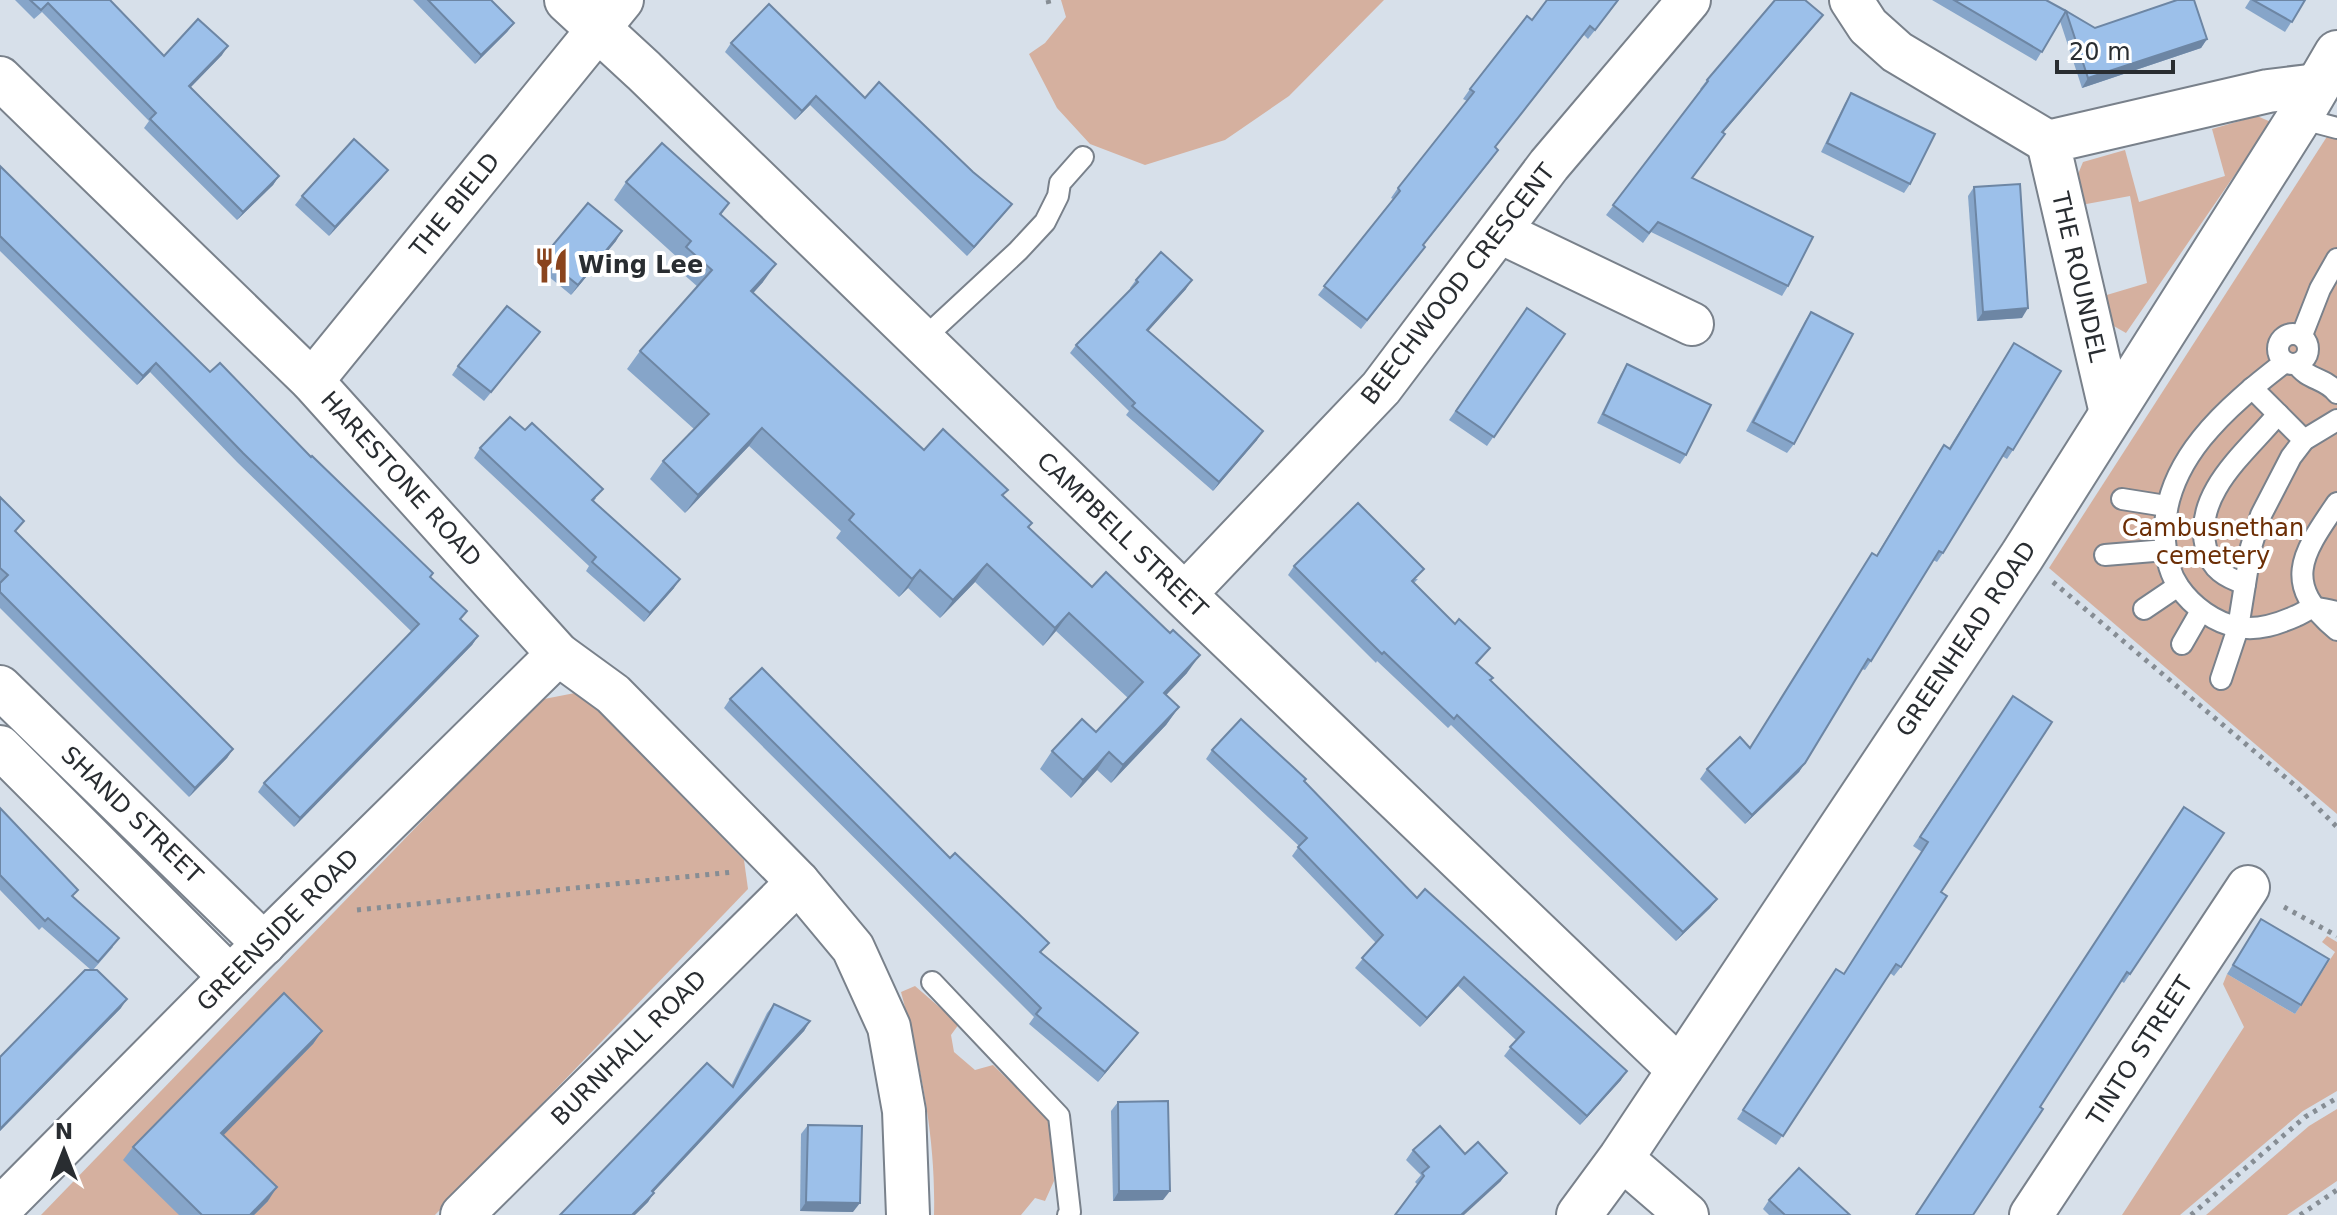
<svg xmlns="http://www.w3.org/2000/svg" width="2337" height="1215" font-family="'DejaVu Sans',sans-serif">
	<rect width="100%" height="100%" fill="#d7e0ea"/>
	<g fill="#d5b09f">
		<polygon points="1061,0 1384,0 1289,96 1225,140 1145,165 1090,144 1057,108 1029,54 1045,43 1066,17"/>
		<polygon points="2257,116 2271,122 2126,333 2105,321 2100,297 2147,283 2130,196 2081,205 2076,179 2083,162 2125,150 2139,202 2225,176 2212,129"/>
		<polygon points="2337,121 2337,814 2049,568"/>
		<polygon points="580,692 744,860 748,889 435,1215 41,1215 539,700"/>
		<polygon points="2327,936 2337,942 2337,1091 2303,1111 2180,1215 2122,1215 2244,1027 2223,984 2227,974 2295,1014 2335,952 2322,942"/>
		<path d="M915,986L959,1024L951,1035L954,1052L975,1070L993,1065L1050,1121L1054,1181L1045,1201L1035,1198L1021,1215H934C936,1138 921,1067 901,992Z"/>
		<polygon points="2337,1109 2337,1181 2287,1215 2206,1215 2309,1126"/>
	</g>
	<g fill="none" stroke-linecap="round" stroke-linejoin="round">
		<defs>
			<g id="service">
				<polyline points="2299,118 2337,128"/>
				<circle cx="2293" cy="349" r="15"/>
				<polyline points="2302,335 2320,289 2337,259"/>
				<polyline points="922,340 1018,251 1045,222 1058,196 1060,183 1083,157"/>
				<path d="M2285,362C2228,406 2160,462 2165,541C2166,558 2169,573 2179,587C2192,606 2215,623 2238,627C2258,631 2278,624 2296,616C2301,614 2308,609 2313,608C2320,607 2330,611 2337,612"/>
				<path d="M2297,364C2307,380 2326,378 2337,393"/>
				<polyline points="2252,388 2304,440"/>
				<polyline points="2122,499 2166,506"/>
				<path d="M2337,503C2303,553 2280,583 2337,630"/>
				<polyline points="2105,555 2166,550"/>
				<path d="M2245,584C2225,577 2212,570 2206,548C2192,493 2248,451 2278,414"/>
				<polyline points="2144,609 2178,586"/>
				<polyline points="2182,644 2201,611"/>
				<polyline points="2221,679 2238,628 2251,547 2261,515 2291,457 2304,440 2337,420"/>
				<polyline points="932,982 1059,1116 1070,1212 1068,1215"/>
			</g>
			<g id="minor">
				<polyline points="1851,0 1868,26 1897,52 2048,142"/>
				<polyline points="0,78 312,381 558,654 613,694 798,882 853,948 889,1027 904,1111 908,1215"/>
				<polyline points="1500,232 1692,324"/>
				<polyline points="312,381 622,0"/>
				<polyline points="2111,413 2048,142 2268,91 2317,85"/>
				<polyline points="1184,595 1381,388 1549,165 1689,0"/>
				<polyline points="0,687 264,944"/>
				<polyline points="0,747 230,977"/>
				<polyline points="1621,1158 1687,1215"/>
				<polyline points="0,1209 230,977 558,654"/>
				<polyline points="462,1215 798,882"/>
				<polyline points="2031,1215 2248,887"/>
			</g>
			<g id="tertiary">
				<polyline points="567,0 644,71 1184,595 1679,1069"/>
				<polyline points="1579,1215 1621,1158 2022,556 2299,118 2337,53"/>
			</g>
		</defs>
		<use href="#service" stroke="#79818b" stroke-width="24"/>
		<use href="#minor" stroke="#79818b" stroke-width="46"/>
		<use href="#tertiary" stroke="#79818b" stroke-width="48"/>
		<g stroke="#868d94" stroke-width="5" stroke-dasharray="4 6" stroke-linecap="butt">
			<polyline points="1048,0 1050,9"/>
			<polyline points="2053,582 2298,788 2337,827"/>
			<polyline points="2284,907 2337,936"/>
			<polyline points="357,910 733,872"/>
			<polyline points="2191,1215 2305,1117 2337,1098"/>
			<polyline points="2300,1215 2337,1190"/>
		</g>
		<use href="#service" stroke="#fff" stroke-width="20"/>
		<use href="#minor" stroke="#fff" stroke-width="42"/>
		<use href="#tertiary" stroke="#fff" stroke-width="44"/>
	</g>
	<g fill="#86a5c9">
		<polygon points="15,0 110,0 164,56 222,55 190,88 279,176 273,185 237,220 144,128 149,121 42,12 34,19"/>
		<polygon points="413,0 491,0 514,23 507,32 475,64"/>
		<polygon points="1547,0 1619,0 1588,39 1584,35 1495,147 1498,150 1492,159 1423,246 1425,247 1419,256 1361,329 1318,295 1393,199 1391,198 1398,188 1467,101 1463,99 1470,89 1532,20"/>
		<polygon points="1932,0 2046,0 2095,28 2207,39 2201,48 2082,88 2060,21 2036,61"/>
		<polygon points="2250,0 2305,0 2285,32 2245,8"/>
		<polygon points="1816,24 1723,133 1692,178 1788,286 1782,296 1651,232 1643,243 1606,215 1701,90 1700,89 1707,80"/>
		<polygon points="731,43 865,98 1005,213 967,256 810,105 795,120 725,52"/>
		<polygon points="1851,93 1910,184 1904,193 1821,152 1845,103"/>
		<polygon points="0,166 210,372 311,457 433,573 430,577 461,620 478,636 472,645 294,827 258,792 264,783 412,632 237,462 150,372 137,385 0,251"/>
		<polygon points="388,170 381,179 329,236 295,205 302,196"/>
		<polygon points="626,182 729,203 721,215 763,282 753,293 924,450 1008,490 1003,496 1029,528 1187,673 1166,695 1179,707 1166,725 1111,783 1097,770 1071,798 1040,769 1052,751 1096,732 1128,698 1056,631 1043,646 975,582 940,618 908,588 899,597 836,538 841,531 749,446 685,513 650,479 663,461 694,429 627,369 640,351 698,287 673,265 678,258 614,200"/>
		<polygon points="1974,187 2022,318 1977,321 1968,196"/>
		<polygon points="616,241 571,295 536,266 543,257"/>
		<polygon points="1136,280 1186,289 1148,331 1257,440 1213,491 1126,415 1129,411 1070,353 1076,345 1131,289 1130,288"/>
		<polygon points="1527,308 1565,334 1487,446 1449,420"/>
		<polygon points="1811,312 1794,444 1787,453 1746,431 1805,321"/>
		<polygon points="540,332 484,401 452,375 458,366"/>
		<polygon points="2014,343 2013,450 2007,459 2002,456 1943,553 1937,562 1933,560 1871,661 1865,670 1862,669 1799,772 1745,824 1700,779 1707,769 1750,747 1876,556 1938,454 1944,445 1949,448"/>
		<polygon points="1627,364 1686,455 1680,464 1597,423 1621,374"/>
		<polygon points="480,448 596,498 594,501 674,588 644,622 586,571 589,566 474,458"/>
		<polygon points="0,497 16,532 233,749 227,758 189,797 0,608"/>
		<polygon points="1294,566 1418,579 1414,583 1455,624 1490,648 1477,664 1491,681 1717,899 1710,908 1676,941 1451,725 1448,728 1377,661 1376,663 1288,575"/>
		<polygon points="2013,696 1941,892 1901,967 1894,976 1890,973 1776,1145 1737,1119 1836,969 1844,974 1922,852 1913,846"/>
		<polygon points="730,699 1138,1033 1098,1082 1029,1024 1034,1017 724,708"/>
		<polygon points="1212,750 1304,782 1417,898 1621,1080 1580,1125 1504,1056 1516,1040 1458,986 1420,1027 1355,968 1376,943 1292,856 1299,846 1206,759"/>
		<polygon points="2184,807 2130,974 2124,983 2121,981 2040,1107"/>
		<polygon points="0,808 113,947 93,970 121,1008 0,1131 0,1057 91,970 42,927 39,930 0,890"/>
		<polygon points="2261,919 2301,1005 2295,1014 2227,974"/>
		<polygon points="774,1004 810,1021 804,1031 653,1192 648,1202 635,1215 731,1086 767,1013"/>
		<polygon points="322,1031 313,1044 223,1135 268,1201 254,1215 179,1215 123,1160 133,1147"/>
		<polygon points="1118,1102 1163,1200 1113,1201 1111,1111"/>
		<polygon points="808,1125 853,1212 800,1211 801,1134"/>
		<polygon points="1413,1150 1465,1154 1507,1173 1500,1182 1418,1185 1415,1182 1421,1175 1406,1160"/>
		<polygon points="1769,1200 1850,1215 1769,1215 1763,1209"/>
	</g>
	<g fill="#6d86a4">
		<polygon points="1823,15 1816,24 1716,141 1722,132"/>
		<polygon points="514,23 507,32 475,64 481,55"/>
		<polygon points="2207,39 2201,48 2082,88 2088,78"/>
		<polygon points="228,46 222,55 183,95 189,86"/>
		<polygon points="816,96 810,105 795,120 802,111"/>
		<polygon points="388,170 381,179 329,236 335,227"/>
		<polygon points="279,176 273,185 237,220 243,212"/>
		<polygon points="1012,204 1005,213 967,256 974,247"/>
		<polygon points="622,231 616,241 571,295 578,285"/>
		<polygon points="776,264 763,282 739,309 751,291"/>
		<polygon points="1192,280 1186,289 1141,339 1147,330"/>
		<polygon points="2028,308 2022,318 1977,321 1983,312"/>
		<polygon points="156,363 150,372 137,385 143,376"/>
		<polygon points="762,428 749,446 685,513 698,495"/>
		<polygon points="1263,431 1257,440 1213,491 1219,482"/>
		<polygon points="987,564 975,582 940,618 953,600"/>
		<polygon points="920,570 908,588 899,597 912,579"/>
		<polygon points="680,579 674,588 644,622 650,613"/>
		<polygon points="1069,613 1056,631 1043,646 1055,628"/>
		<polygon points="478,636 472,645 294,827 300,818"/>
		<polygon points="1200,655 1187,673 1151,711 1164,693"/>
		<polygon points="1179,707 1166,725 1111,783 1123,765"/>
		<polygon points="233,749 227,758 189,797 195,788"/>
		<polygon points="1109,752 1097,770 1071,798 1083,780"/>
		<polygon points="1805,763 1799,772 1745,824 1752,815"/>
		<polygon points="1717,899 1710,908 1676,941 1683,932"/>
		<polygon points="1464,977 1458,986 1420,1027 1427,1018"/>
		<polygon points="127,999 121,1008 0,1131 0,1129"/>
		<polygon points="810,1021 804,1031 646,1200 652,1191"/>
		<polygon points="322,1031 313,1044 212,1147 221,1133"/>
		<polygon points="1138,1033 1131,1042 1098,1082 1105,1072"/>
		<polygon points="1627,1071 1621,1080 1580,1125 1587,1116"/>
		<polygon points="1507,1173 1500,1182 1464,1215 1461,1215"/>
		<polygon points="277,1187 268,1201 254,1215 250,1215"/>
		<polygon points="1119,1191 1170,1191 1163,1200 1113,1201"/>
		<polygon points="654,1193 648,1202 635,1215 632,1215"/>
		<polygon points="806,1202 860,1203 853,1212 800,1211"/>
	</g>
	<g fill="#9cc0ea" stroke="#6d86a4" stroke-width="2">
		<polygon points="30,0 110,0 164,56 198,19 228,46 189,86 279,176 243,212 150,119 156,113 48,3 41,10"/>
		<polygon points="428,0 491,0 514,23 481,55"/>
		<polygon points="1547,0 1618,0 1595,30 1590,26 1495,147 1498,150 1423,245 1425,247 1367,320 1324,286 1400,191 1398,188 1474,92 1470,89 1527,16 1532,20"/>
		<polygon points="1775,0 1805,0 1823,15 1722,132 1725,134 1692,178 1813,237 1788,286 1658,222 1649,233 1613,205 1708,81 1707,80"/>
		<polygon points="1954,0 2046,0 2066,11 2042,52"/>
		<polygon points="2177,0 2194,0 2207,39 2088,78 2066,11 2095,28"/>
		<polygon points="2253,0 2305,0 2292,22"/>
		<polygon points="769,4 865,98 879,82 973,172 1012,204 974,247 816,96 802,111 731,43"/>
		<polygon points="1851,93 1935,134 1910,184 1827,143"/>
		<polygon points="354,139 388,170 335,227 302,196"/>
		<polygon points="662,143 729,203 720,214 776,264 751,291 924,450 943,429 1008,490 1002,495 1032,523 1028,527 1092,587 1106,572 1170,633 1173,630 1200,655 1164,693 1179,707 1123,765 1109,752 1083,780 1052,751 1082,719 1096,732 1143,682 1069,613 1055,628 987,564 953,600 920,570 912,579 849,520 854,514 762,428 698,495 663,461 709,414 640,351 712,270 686,247 691,241 626,182"/>
		<polygon points="0,166 210,372 220,363 311,457 312,456 433,573 430,577 467,611 460,619 478,636 300,818 264,783 419,624 243,453 156,363 143,376 0,236"/>
		<polygon points="2020,184 2028,308 1983,312 1974,187"/>
		<polygon points="588,203 622,231 578,285 543,257"/>
		<polygon points="1161,252 1192,280 1147,330 1263,431 1219,482 1132,406 1135,403 1076,345 1138,282 1136,280"/>
		<polygon points="507,306 540,332 491,392 458,366"/>
		<polygon points="1527,308 1565,334 1494,437 1456,411"/>
		<polygon points="1811,312 1853,334 1794,444 1753,422"/>
		<polygon points="2014,343 2061,371 2013,450 2008,447 1943,553 1939,551 1871,661 1868,659 1805,763 1752,815 1707,769 1740,737 1750,748 1872,553 1877,556 1944,445 1950,449"/>
		<polygon points="1627,364 1711,405 1686,455 1603,414"/>
		<polygon points="510,417 525,430 532,423 603,489 592,500 680,579 650,613 592,562 596,557 480,448"/>
		<polygon points="0,497 24,521 15,531 233,749 195,788 0,592 0,583 8,575 0,568"/>
		<polygon points="1358,503 1424,569 1412,581 1455,624 1459,619 1490,648 1476,663 1493,678 1490,680 1717,899 1683,932 1457,715 1454,719 1384,652 1382,654 1294,566"/>
		<polygon points="762,668 950,858 955,853 1049,943 1040,952 1138,1033 1105,1072 1036,1014 1041,1008 730,699"/>
		<polygon points="2013,696 2052,722 1941,892 1947,896 1901,967 1896,964 1783,1136 1743,1110 1836,969 1844,974 1928,842 1920,837"/>
		<polygon points="1241,719 1306,779 1304,781 1417,898 1425,889 1627,1071 1587,1116 1510,1047 1524,1032 1464,977 1427,1018 1362,958 1383,935 1298,847 1307,838 1212,750"/>
		<polygon points="2184,807 2224,833 2130,974 2127,972 2040,1107 2043,1109 1973,1215 1916,1215"/>
		<polygon points="0,808 78,890 72,896 119,938 98,962 48,918 45,921 0,875"/>
		<polygon points="2261,919 2329,959 2301,1005 2233,965"/>
		<polygon points="85,970 97,970 127,999 0,1129 0,1057"/>
		<polygon points="284,993 322,1031 221,1133 277,1187 250,1215 202,1215 133,1147"/>
		<polygon points="774,1004 810,1021 652,1191 654,1193 632,1215 560,1215 707,1063 733,1087"/>
		<polygon points="1168,1101 1170,1191 1119,1191 1118,1102"/>
		<polygon points="808,1125 862,1126 860,1203 806,1202"/>
		<polygon points="1440,1126 1465,1154 1478,1142 1507,1173 1461,1215 1395,1215 1424,1176 1422,1173 1429,1167 1413,1150"/>
		<polygon points="1799,1168 1850,1215 1785,1215 1769,1200"/>
	</g>
	<defs>
		<symbol id="restaurant-bare" viewBox="-9 -9 18 18"><path d="M-5-6h1v4h1v-4h1v4h1v-4h1v5L-1.5 .5V6h-2V.5L-5-1ZM5-6V6H3V1.5H1.5Q1.5-4 5-6Z" fill="#8a441d" stroke="#fff" stroke-width="2.5" paint-order="stroke"/></symbol>
	</defs>
	<g fill-rule="evenodd">
		<use href="#restaurant-bare" x="526" y="240" width="51" height="51"/>
	</g>
	<g text-anchor="middle" dominant-baseline="central" stroke-width="8" stroke-linejoin="round" paint-order="stroke">
		<g font-size="24" fill="#292d31" stroke="#fff">
			<text transform="translate(455 205) rotate(-51)">THE BIELD</text>
			<text transform="translate(2079 277) rotate(77)">THE ROUNDEL</text>
			<text transform="translate(1458 284) rotate(-52)">BEECHWOOD CRESCENT</text>
			<text transform="translate(401 479) rotate(48)">HARESTONE ROAD</text>
			<text transform="translate(1122 535) rotate(44)">CAMPBELL STREET</text>
			<text transform="translate(1966 639) rotate(-56)">GREENHEAD ROAD</text>
			<text transform="translate(132 815) rotate(44)">SHAND STREET</text>
			<text transform="translate(278 930) rotate(-45)">GREENSIDE ROAD</text>
			<text transform="translate(629 1048) rotate(-45)">BURNHALL ROAD</text>
			<text transform="translate(2140 1051) rotate(-57)">TINTO STREET</text>
		</g>
		<g font-size="24" font-weight="bold" fill="#292d31" stroke="#fff" text-anchor="start">
			<text x="578" y="265">Wing Lee</text>
		</g>
		<g font-size="24" fill="#6c2e05" stroke="#fff">
			<text x="2213" y="528">Cambusnethan<tspan x="2213" dy="28">cemetery</tspan></text>
		</g>
	</g>
	<g transform="translate(64 1151)" stroke="#ffffff" stroke-width="6" paint-order="stroke">
	<path d="M0-6L14 30L0 20L-14 30Z" fill="#292d31"/>
	<text y="-12" font-size="22" font-weight="bold" text-anchor="middle" fill="#292d31">N</text>
	</g>
	<path d="M2057 60v12h116v-12" fill="none" stroke="#292d31" stroke-width="4"/>
	<text x="2069" y="60" font-size="24" fill="#292d31" stroke="#ffffff" stroke-width="6" paint-order="stroke">20 m</text>
</svg>
